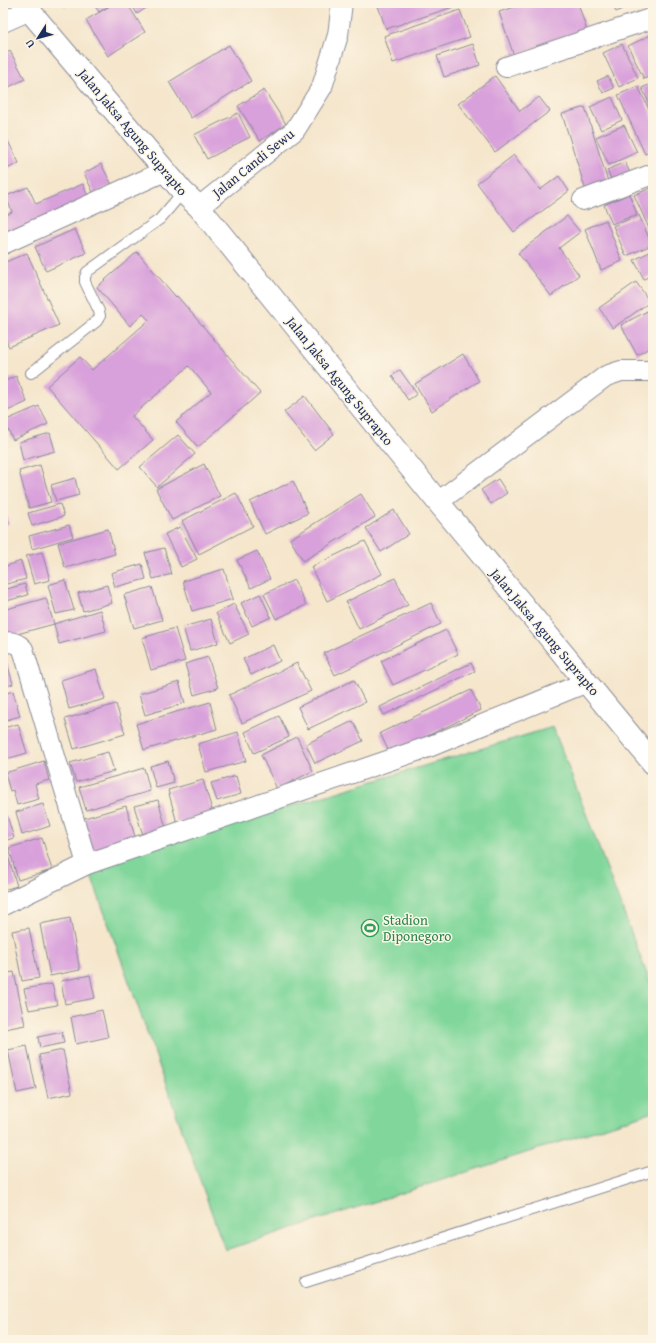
<svg xmlns="http://www.w3.org/2000/svg" width="656" height="1343" font-family="'Gentium Book Plus',serif">
	<rect width="100%" height="100%" fill="#fcf5e5"/>
	<filter id="ink" filterUnits="userSpaceOnUse"><feTurbulence type="fractalNoise" baseFrequency=".025" numOctaves="2"/><feDisplacementMap in="SourceGraphic" scale="8" xChannelSelector="R" yChannelSelector="G"/><feConvolveMatrix kernelMatrix="1 2 1 2 8 2 1 2 1" color-interpolation-filters="sRGB"/></filter>
	<filter id="wash" filterUnits="userSpaceOnUse"><feTurbulence type="fractalNoise" baseFrequency=".012" numOctaves="4" result="noise"/><feDisplacementMap in="SourceGraphic" scale="16" xChannelSelector="R" yChannelSelector="G"/><feGaussianBlur stdDeviation="0.9" result="paint"/><feColorMatrix in="noise" values="0 0 0 0 0 0 0 0 0 0 0 0 0 0 0 0 0 1.4 0 .05"/><feComposite in="paint" operator="in"/></filter>
	<g filter="url(#wash)">
		<rect width="100%" height="100%" fill="#f5e6cc"/>
		<polygon fill="#81d79b" stroke="#4e837c" points="553,727 653,990 653,1112 225,1250 88,867"/>
		<g id="blocks">
			<g fill="#d9a1db">
				<polygon points="62,3 71,3 65,7"/>
				<polygon points="93,3 113,3 99,12"/>
				<polygon points="115,3 127,3 145,32 108,56 86,20"/>
				<polygon points="131,3 154,3 137,14"/>
				<polygon points="377,3 458,3 459,5 386,29"/>
				<polygon points="527,3 578,3 587,31 514,56 499,12"/>
				<polygon points="611,3 634,3 616,12"/>
				<polygon points="460,10 470,37 393,63 384,36"/>
				<polygon points="653,34 653,75 644,79 628,46"/>
				<polygon points="473,44 480,65 444,77 437,56"/>
				<polygon points="622,44 638,78 619,87 603,53"/>
				<polygon points="229,45 251,81 191,118 169,82"/>
				<polygon points="10,51 25,79 3,90 3,55"/>
				<polygon points="495,76 520,111 539,97 550,111 495,152 458,104"/>
				<polygon points="608,76 614,88 603,93 597,81"/>
				<polygon points="653,83 653,112 642,88"/>
				<polygon points="638,86 653,118 653,150 645,154 618,95"/>
				<polygon points="264,90 286,124 260,141 238,106"/>
				<polygon points="612,97 622,120 601,130 590,107"/>
				<polygon points="585,107 609,185 586,191 562,114"/>
				<polygon points="238,113 250,137 207,159 194,135"/>
				<polygon points="624,125 637,152 609,165 596,137"/>
				<polygon points="3,131 19,163 3,171"/>
				<polygon points="514,155 540,190 559,176 569,191 514,232 477,183"/>
				<polygon points="625,162 631,175 613,183 607,170"/>
				<polygon points="101,164 112,185 94,194 84,173"/>
				<polygon points="83,184 90,202 3,239 3,216 12,212 6,196 28,187 36,204"/>
				<polygon points="653,187 653,232 651,233 634,195"/>
				<polygon points="629,194 637,214 612,224 604,205"/>
				<polygon points="639,215 652,245 626,256 613,226"/>
				<polygon points="567,216 580,232 559,248 579,275 551,296 518,253"/>
				<polygon points="606,220 622,261 601,270 585,229"/>
				<polygon points="75,229 86,253 46,271 35,247"/>
				<polygon points="653,250 653,274 644,279 634,260"/>
				<polygon points="137,252 176,297 177,296 260,393 198,447 176,422 211,392 189,366 132,416 153,440 119,469 47,386 80,357 92,370 149,320 143,314 130,326 97,287"/>
				<polygon points="27,253 59,325 9,347 3,335 3,263"/>
				<polygon points="636,282 650,302 613,328 599,308"/>
				<polygon points="653,308 653,346 637,355 621,325"/>
				<polygon points="463,354 479,381 432,411 415,384"/>
				<polygon points="400,370 417,394 408,400 392,376"/>
				<polygon points="16,376 27,402 3,413 3,382"/>
				<polygon points="305,396 334,434 314,450 284,412"/>
				<polygon points="39,406 48,424 13,440 4,421"/>
				<polygon points="50,433 55,451 23,460 19,442"/>
				<polygon points="178,435 195,454 157,487 140,467"/>
				<polygon points="204,464 220,496 172,520 156,489"/>
				<polygon points="40,465 51,502 29,508 19,471"/>
				<polygon points="75,478 79,495 56,501 51,485"/>
				<polygon points="498,479 507,493 491,504 481,490"/>
				<polygon points="293,481 308,513 265,534 250,502"/>
				<polygon points="236,493 253,526 199,554 182,521"/>
				<polygon points="361,494 375,517 303,561 290,539"/>
				<polygon points="60,504 64,516 32,526 28,513"/>
				<polygon points="3,505 9,524 3,525"/>
				<polygon points="394,510 409,534 381,552 366,528"/>
				<polygon points="69,525 73,537 32,549 29,536"/>
				<polygon points="180,527 197,559 181,567 165,534"/>
				<polygon points="108,529 115,554 65,568 58,543"/>
				<polygon points="365,541 382,574 327,601 311,567"/>
				<polygon points="164,548 172,574 153,579 145,553"/>
				<polygon points="257,551 270,579 251,588 237,560"/>
				<polygon points="42,552 50,580 34,584 26,556"/>
				<polygon points="21,561 26,579 3,585 3,567"/>
				<polygon points="142,564 146,579 115,587 111,573"/>
				<polygon points="224,569 233,599 192,611 183,581"/>
				<polygon points="395,578 408,605 359,629 346,602"/>
				<polygon points="65,580 74,610 56,614 48,585"/>
				<polygon points="294,580 306,605 276,619 264,594"/>
				<polygon points="25,584 28,595 3,602 3,590"/>
				<polygon points="107,585 112,603 83,611 78,593"/>
				<polygon points="152,587 162,620 134,628 124,595"/>
				<polygon points="260,594 271,617 252,626 241,603"/>
				<polygon points="46,598 54,624 6,637 3,626 3,610"/>
				<polygon points="431,603 441,624 335,675 324,653"/>
				<polygon points="234,604 249,634 230,643 216,613"/>
				<polygon points="100,610 106,631 59,644 54,624"/>
				<polygon points="211,619 218,643 190,651 183,627"/>
				<polygon points="175,628 185,661 151,670 142,638"/>
				<polygon points="446,630 458,654 393,685 381,661"/>
				<polygon points="273,645 280,661 251,675 243,659"/>
				<polygon points="3,655 5,655 13,684 3,687"/>
				<polygon points="208,657 218,688 194,695 185,664"/>
				<polygon points="297,663 311,691 242,723 229,695"/>
				<polygon points="471,663 475,671 384,715 380,707"/>
				<polygon points="96,669 105,699 69,709 61,680"/>
				<polygon points="354,680 365,702 308,729 298,707"/>
				<polygon points="179,682 185,703 145,715 139,694"/>
				<polygon points="471,690 481,710 390,754 380,733"/>
				<polygon points="13,691 20,716 3,721 3,694"/>
				<polygon points="210,702 217,729 144,750 136,724"/>
				<polygon points="116,704 125,734 74,749 65,719"/>
				<polygon points="279,716 289,737 254,753 245,732"/>
				<polygon points="353,721 363,741 315,763 306,744"/>
				<polygon points="18,724 27,753 3,760 3,728"/>
				<polygon points="238,732 246,761 206,772 198,744"/>
				<polygon points="297,737 313,771 277,789 261,755"/>
				<polygon points="108,752 114,771 76,782 70,763"/>
				<polygon points="44,761 49,780 35,784 39,799 17,805 13,790 10,791 5,773"/>
				<polygon points="168,761 174,783 156,788 150,766"/>
				<polygon points="144,768 150,791 86,810 79,787"/>
				<polygon points="236,776 241,794 217,801 211,783"/>
				<polygon points="203,780 213,813 177,823 168,790"/>
				<polygon points="158,800 166,828 143,835 134,806"/>
				<polygon points="43,804 50,826 22,835 16,812"/>
				<polygon points="126,806 136,840 90,854 81,819"/>
				<polygon points="7,816 14,838 3,841 3,817"/>
				<polygon points="42,838 52,870 18,880 9,848"/>
				<polygon points="6,849 17,886 3,890 3,850"/>
				<polygon points="70,918 80,970 50,976 40,924"/>
				<polygon points="29,928 39,978 22,981 12,931"/>
				<polygon points="14,972 25,1025 5,1029 3,1018 3,974"/>
				<polygon points="90,975 95,998 65,1004 61,981"/>
				<polygon points="52,984 57,1005 29,1010 24,989"/>
				<polygon points="102,1010 108,1037 76,1044 71,1017"/>
				<polygon points="62,1032 64,1043 40,1048 38,1037"/>
				<polygon points="27,1046 36,1089 17,1093 8,1050"/>
				<polygon points="63,1050 72,1093 48,1098 39,1055"/>
			</g>
		</g>
	</g>
	<g filter="url(#ink)">
		<use href="#blocks" fill-opacity="0" stroke="#888a95" stroke-width="1"/>
		<g fill="none" stroke-linecap="round" stroke-linejoin="round">
			<defs>
				<g id="service">
					<polyline points="31,373 97,321 100,316 99,311 85,282 85,277 87,272 160,219 183,192"/>
					<polyline points="306,1282 653,1171"/>
				</g>
				<g id="minor">
					<polyline points="3,22 30,10"/>
					<polyline points="506,67 653,18"/>
					<polyline points="583,200 653,174"/>
					<polyline points="199,207 295,130 322,87 338,35 342,3"/>
					<polyline points="3,244 165,171"/>
					<polyline points="438,502 606,376 621,371 653,371"/>
					<path d="M3,643C12,641 17,643 23,649L87,864"/>
					<polyline points="3,905 87,864 431,746 587,682"/>
				</g>
				<polyline id="secondary" points="23,3 183,192 199,207 438,502 653,763"/>
			</defs>
			<use href="#service" stroke="#888a95" stroke-width="12"/>
			<use href="#minor" stroke="#888a95" stroke-width="22"/>
			<use href="#secondary" stroke="#888a95" stroke-width="24"/>
			<use href="#service" stroke="#fff" stroke-width="10"/>
			<use href="#minor" stroke="#fff" stroke-width="20"/>
			<use href="#secondary" stroke="#fff" stroke-width="22"/>
		</g>
	</g>
	<defs>
		<symbol id="stadium-ring" viewBox="-11 -11 22 22"><circle r="9.5" fill="#fcf5e5" stroke="#2e9e5b" stroke-width="1.5"/><path d="M0-5a6.5 5 0 1 0 0 10a6.5 5 0 1 0 0-10ZM-3.5-1.8h7v3.6h-7Z" fill="#2e9e5b"/></symbol>
	</defs>
	<g fill-rule="evenodd">
		<use href="#stadium-ring" x="360" y="918" width="20" height="20"/>
	</g>
	<g text-anchor="middle" dominant-baseline="central" stroke-width="3" stroke-linejoin="round" paint-order="stroke">
		<g font-size="14" fill="#1b2f5e" stroke="#fcf5e5">
			<text transform="translate(133 132) rotate(50)">Jalan Jaksa Agung Suprapto</text>
			<text transform="translate(253 163) rotate(-39)">Jalan Candi Sewu</text>
			<text transform="translate(340 381) rotate(51)">Jalan Jaksa Agung Suprapto</text>
			<text transform="translate(545 632) rotate(50)">Jalan Jaksa Agung Suprapto</text>
		</g>
		<g font-size="14" fill="#27864d" stroke="#fcf5e5" text-anchor="start">
			<text x="383" y="920">Stadion<tspan x="383" dy="16">Diponegoro</tspan></text>
		</g>
	</g>
	<rect width="656" height="1343" fill="none" stroke="#fcf5e5" stroke-width="16"/>
	<g transform="translate(38 38) rotate(234)" stroke="#fcf5e5" stroke-width="3" paint-order="stroke">
	<path d="M0-3L7 15L0 10L-7 15Z" fill="#1b2f5e"/>
	<text y="-6" font-size="11" font-weight="bold" text-anchor="middle" fill="#1b2f5e">U</text>
	</g>
</svg>
